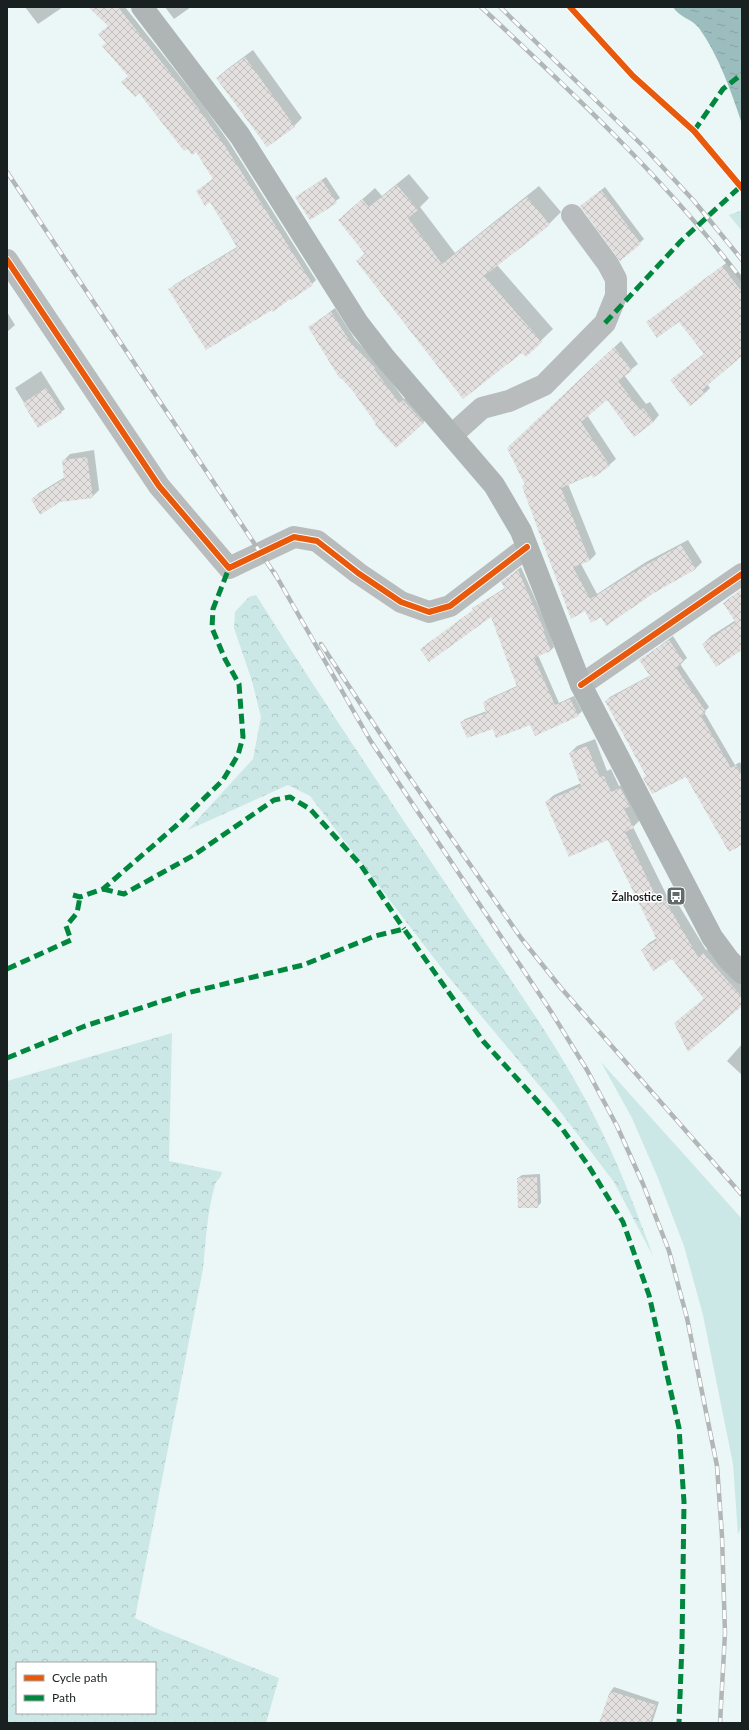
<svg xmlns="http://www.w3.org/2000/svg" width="749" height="1730" font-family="Lato,sans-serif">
	<defs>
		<pattern id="forest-crowns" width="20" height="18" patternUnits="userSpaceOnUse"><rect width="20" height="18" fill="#cbe8e7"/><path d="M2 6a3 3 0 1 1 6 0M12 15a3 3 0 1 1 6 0" fill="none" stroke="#aec7c6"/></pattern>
		<pattern id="water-ripples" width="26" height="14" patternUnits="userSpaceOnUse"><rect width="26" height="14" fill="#9cbdbd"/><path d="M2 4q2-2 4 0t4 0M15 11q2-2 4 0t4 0" fill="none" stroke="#86a2a2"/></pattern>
		<pattern id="building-cross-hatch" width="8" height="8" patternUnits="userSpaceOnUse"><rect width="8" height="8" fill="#e3e0df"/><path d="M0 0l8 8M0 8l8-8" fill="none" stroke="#c2c0bf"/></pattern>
	</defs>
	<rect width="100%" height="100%" fill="#ebf6f6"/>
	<polygon fill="#cbe8e7" points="601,1062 742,1219 742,1524 738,1535 733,1464 703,1315 684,1246 658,1178 632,1118"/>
	<g fill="url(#forest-crowns)" fill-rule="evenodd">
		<polygon points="742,210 742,231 729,215"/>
		<path d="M256,595C325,705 398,812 470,920C517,989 567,1058 603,1134C622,1173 638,1215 653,1256L614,1182L553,1102L447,975L310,796L288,785L188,830L253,759L261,717L252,681L234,628L235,612L249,597Z"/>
		<path d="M172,1033L169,1161L222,1172C221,1179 217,1179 215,1185C207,1211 206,1241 203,1269L135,1618L155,1628L279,1678L266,1723H7V1081ZM17,1663H155V1713H17Z"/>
	</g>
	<path fill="url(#water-ripples)" d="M673,7H742V124C731,91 719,56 699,28C692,19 679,17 673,7Z"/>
	<g fill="#0003">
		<polygon points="25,7 63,7 38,24"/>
		<polygon points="90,7 125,7 202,104 229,142 316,280 312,284 272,309 170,290 174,285 237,247 210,201 197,191 214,178 196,151 130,76 107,43 109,26"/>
		<polygon points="165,7 191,7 174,19"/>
		<polygon points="253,50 302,118 294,126 267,146 218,78 226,70"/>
		<polygon points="409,174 429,198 420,207 455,253 539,186 561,212 549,224 497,265 553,329 526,355 522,351 357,261 365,253 339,220 375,188 382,196"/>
		<polygon points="326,177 340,198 310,219 296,197"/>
		<polygon points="605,187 644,239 621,259 581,206"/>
		<polygon points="729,261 742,279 742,355 707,384 710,388 705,393 671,380 705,353 679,320 647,322"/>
		<polygon points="335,308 355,339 378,363 378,364 404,399 408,396 428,418 396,447 309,328"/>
		<polygon points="7,312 15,325 7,332"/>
		<polygon points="621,341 638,364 624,375 646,404 650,402 659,415 653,422 607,398 587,415 616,459 609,465 568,484 596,554 590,560 581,564 597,594 646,562 688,540 702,562 696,568 653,592 592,621 523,486 525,484 514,442"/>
		<polygon points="41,371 65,409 39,427 15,388"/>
		<polygon points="94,450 99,490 92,497 32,499 39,493 65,477 63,461 70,454"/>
		<polygon points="521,567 548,628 554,647 551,650 538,655 559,703 574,696 582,711 578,715 530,723 493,728 461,723 465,719 487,711 484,703 488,699 517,686 492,616 473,608 505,588 506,579"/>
		<polygon points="742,589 742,649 703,644 711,636 736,620 724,603"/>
		<polygon points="673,636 687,658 680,664 709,707 704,712 735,765 740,762 742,766 742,843 686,776 647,776 606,701 610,697 651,675 641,660"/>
		<polygon points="595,739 607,771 611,769 619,786 628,782 640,820 633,827 668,898 672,894 706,950 711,947 742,982 742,1005 675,1023 705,998 672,958 642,950 649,943 657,938 608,839 546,802 554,795 581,783 570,753 577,746"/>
		<polygon points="742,1044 742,1075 727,1061"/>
		<polygon points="540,1174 541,1203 537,1207 518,1178 522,1175"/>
		<polygon points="614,1687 659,1702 652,1723 600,1723 611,1691"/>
	</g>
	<g fill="url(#building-cross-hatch)">
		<polygon points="88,7 118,7 198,108 225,146 313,285 291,300 290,299 273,312 272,310 206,350 168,289 237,248 235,243 210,202 205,206 196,191 213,179 196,152 192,155 187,149 184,151 139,93 135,97 121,82 128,76 102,46 106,43 98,34 108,26"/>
		<polygon points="245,57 295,127 267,147 216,78"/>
		<polygon points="322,180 337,203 310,220 295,197"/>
		<polygon points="397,185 418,210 408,218 442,264 527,197 550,225 484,276 542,342 526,357 522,353 463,399 356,261 365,254 338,220 362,199 369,207"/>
		<polygon points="601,190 641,244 620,261 580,206"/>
		<polygon points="722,266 742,292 742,356 702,390 705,394 690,406 670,380 704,354 679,322 657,338 646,322"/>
		<polygon points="331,312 351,343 375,368 374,369 399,403 403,400 424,423 396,448 375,425 376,424 352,390 341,378 340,379 308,327"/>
		<polygon points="614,347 632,371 618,381 640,410 643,408 654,422 634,437 607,400 581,422 610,466 593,478 592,475 561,488 590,561 573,567 590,599 639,569 681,545 696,569 654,593 606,626 601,617 591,623 585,611 571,619 522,486 525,485 507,448"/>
		<polygon points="46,388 62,413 38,428 23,403"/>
		<polygon points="87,457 93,498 60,502 40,515 31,499 64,479 62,460"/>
		<polygon points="518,570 545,632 544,633 551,651 534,658 555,705 570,699 579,716 535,736 530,725 496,738 493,729 467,738 460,722 486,713 483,702 517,687 491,617 429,662 420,649 473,610 472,608 505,589 501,582"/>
		<polygon points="742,589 742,632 723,603"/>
		<polygon points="736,622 742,632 742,650 716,667 702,644"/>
		<polygon points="669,640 684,662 676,668 706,712 701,716 731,768 736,765 742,776 742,845 729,852 686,777 652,794 643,778 646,776 605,701 650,676 639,660"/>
		<polygon points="587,746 600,777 604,776 611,792 620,788 630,806 624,809 634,828 625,832 660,905 665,900 698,957 703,953 742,997 742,1006 688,1052 674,1023 704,999 672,959 653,971 641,950 657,940 608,840 569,857 545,802 581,786 569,753"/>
		<polygon points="537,1177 538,1208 518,1208 517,1178"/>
		<polygon points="610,1691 656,1705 650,1723 599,1723"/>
	</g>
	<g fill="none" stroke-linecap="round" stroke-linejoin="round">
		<g stroke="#b9bcbc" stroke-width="22">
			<polyline points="7,260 159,486 229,568 294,537 317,541 358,573 401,602 429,612 450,606 527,547"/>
			<polyline points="452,435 482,408 509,401 544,385 605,323 616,296 616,279 608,264 572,215"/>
			<polyline points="581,685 742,574"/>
		</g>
		<polyline stroke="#afb5b5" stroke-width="22" points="142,7 240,136 358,323 385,358 494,485 521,531 581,685 712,937 729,960 742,973"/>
		<defs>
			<g id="rail">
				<path d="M481,7C573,93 666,180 742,280"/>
				<polyline points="500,7 644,147 694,201 742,260"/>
				<polyline points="7,172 276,576"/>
				<polyline points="274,572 370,740 550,1010 587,1070 617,1126 643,1184 669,1251 687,1318 717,1466 722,1536 725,1633 720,1723"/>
				<polyline points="321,644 401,765 521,938 561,988 742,1195"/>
			</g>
		</defs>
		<use href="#rail" stroke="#b1b7b7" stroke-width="4.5"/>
		<use href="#rail" stroke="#fff" stroke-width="3" stroke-dasharray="9" stroke-linecap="butt"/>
		<g stroke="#00873e" stroke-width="5" stroke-dasharray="10 5" stroke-linecap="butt">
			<polyline points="694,131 723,89 742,74"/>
			<polyline points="605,323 681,241 741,186"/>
			<polyline points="103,889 124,894 194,855 274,800 290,797 310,809 360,864 404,929"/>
			<polyline points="73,895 80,897 103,889 177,825 223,780 238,755 243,737 239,684 225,659 212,628 213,609 229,568"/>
			<polyline points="7,969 71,940 66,926 77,913 80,897"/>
			<polyline points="7,1058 85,1026 187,993 303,965 375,936 404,929 483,1041 561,1127 588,1165 623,1222 649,1295 679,1428 684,1502 682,1644 679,1723"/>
		</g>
		<defs>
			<g id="cycleway">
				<polyline points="570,7 633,76 694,131 742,188"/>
				<polyline points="7,260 159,486 229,568 294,537 317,541 358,573 401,602 429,612 450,606 527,547"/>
				<polyline points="581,685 742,574"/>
			</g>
		</defs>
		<use href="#cycleway" stroke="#fff" stroke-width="8"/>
		<use href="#cycleway" stroke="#e8590c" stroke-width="6"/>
	</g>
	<defs>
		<symbol id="bus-square" viewBox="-11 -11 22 22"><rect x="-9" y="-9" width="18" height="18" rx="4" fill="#626b6b" stroke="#fff"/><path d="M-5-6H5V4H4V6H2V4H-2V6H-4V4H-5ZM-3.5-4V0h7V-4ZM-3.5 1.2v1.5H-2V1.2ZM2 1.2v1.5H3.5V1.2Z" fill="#fff"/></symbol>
	</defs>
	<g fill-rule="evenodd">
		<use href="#bus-square" x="665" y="885" width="22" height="22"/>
	</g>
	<g text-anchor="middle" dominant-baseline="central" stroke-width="3.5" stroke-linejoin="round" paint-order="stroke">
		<g font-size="11" font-weight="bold" fill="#192020" stroke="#fff" text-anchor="end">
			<text x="662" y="896">Žalhostice</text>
		</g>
	</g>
	<rect width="749" height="1730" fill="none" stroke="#192020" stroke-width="16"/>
	<rect x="16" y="1662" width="140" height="52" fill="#ffffff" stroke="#a3a6a6"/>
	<rect x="24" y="1675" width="20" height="6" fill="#e8590c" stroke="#a3a6a6"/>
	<text x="52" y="1682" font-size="12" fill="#192020">Cycle path</text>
	<rect x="24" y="1695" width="20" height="6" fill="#00873e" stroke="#a3a6a6"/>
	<text x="52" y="1702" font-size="12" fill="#192020">Path</text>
</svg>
